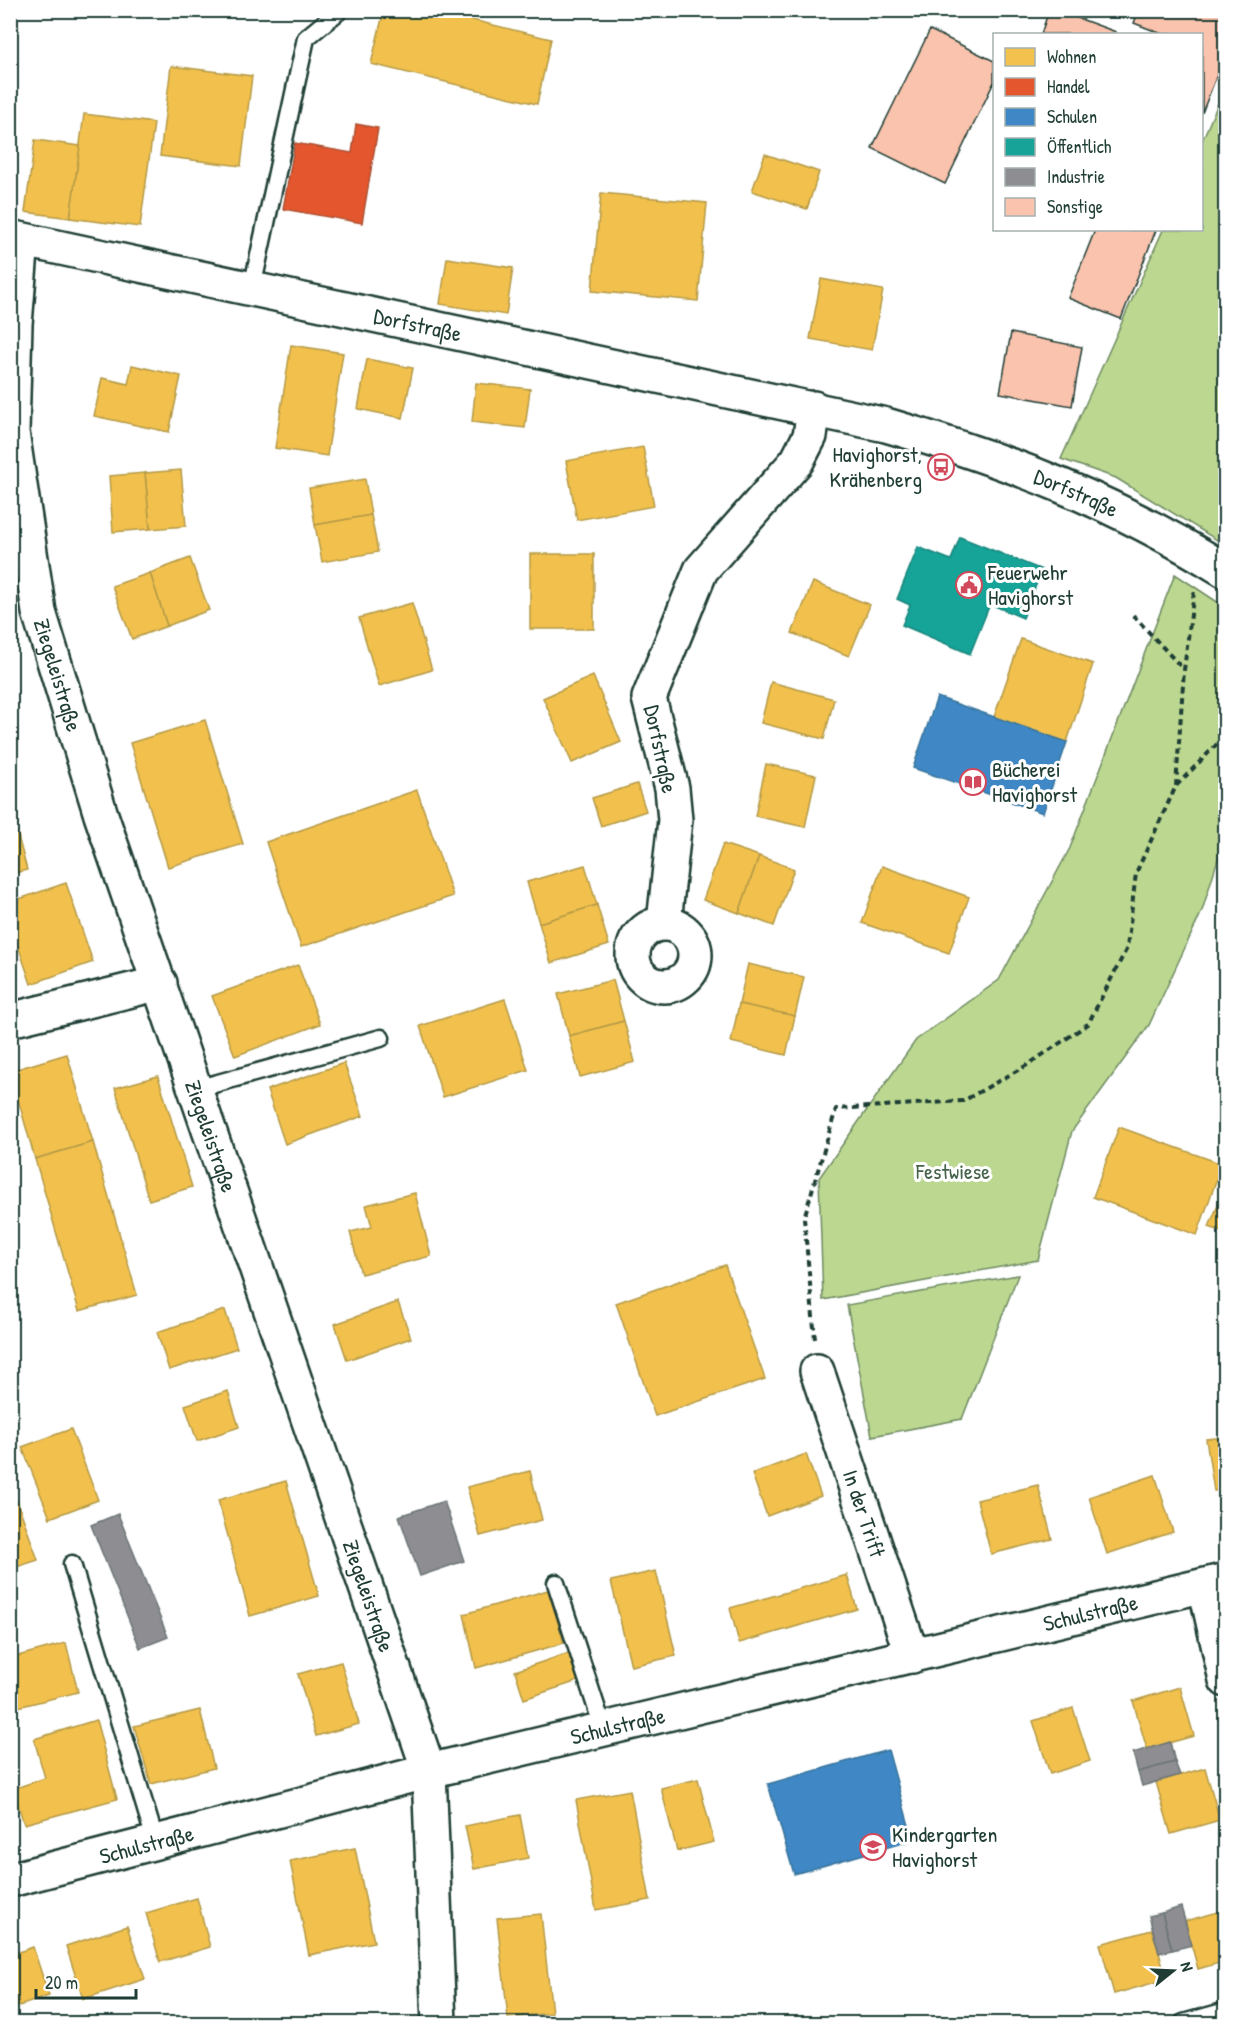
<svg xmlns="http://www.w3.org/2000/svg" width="1236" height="2034" font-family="'Patrick Hand',sans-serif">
	<rect width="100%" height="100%" fill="#fff"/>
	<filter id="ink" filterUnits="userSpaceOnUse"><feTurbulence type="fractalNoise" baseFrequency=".0167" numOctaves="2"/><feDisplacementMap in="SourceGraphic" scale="12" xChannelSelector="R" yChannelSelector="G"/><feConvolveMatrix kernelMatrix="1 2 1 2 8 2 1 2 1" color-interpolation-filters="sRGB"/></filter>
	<g filter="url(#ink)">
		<g fill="#bcd890" stroke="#6e8a62" stroke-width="1.5">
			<polygon points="1225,87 1225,545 1116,478 1061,459 1163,230 1202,230 1202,141"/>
			<polygon points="1175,574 1225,607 1225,836 1202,911 1149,1025 1072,1131 1038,1260 823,1300 819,1178 916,1040 999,980 1070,848"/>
			<polygon points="1018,1275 962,1419 872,1436 847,1305"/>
		</g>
		<g fill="#f2c14e" stroke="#b39946" stroke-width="1.5">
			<polygon points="384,10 431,10 551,39 537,104 371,64"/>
			<polygon points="171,66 252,76 241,166 160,156"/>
			<polygon points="84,114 154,123 140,227 70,218"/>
			<polygon points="35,140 80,146 70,218 25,212"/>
			<polygon points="765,154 819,172 807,209 752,191"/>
			<polygon points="601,193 707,203 698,301 592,291"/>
			<polygon points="447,258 513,268 506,315 440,304"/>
			<polygon points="821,279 883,290 872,350 810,339"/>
			<polygon points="291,345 343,353 327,456 275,448"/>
			<polygon points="367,359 413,368 403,418 358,409"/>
			<polygon points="132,365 181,376 169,432 94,416 102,378 128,384"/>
			<polygon points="476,383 530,389 525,428 472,422"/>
			<polygon points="643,447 654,506 577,520 566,461"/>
			<polygon points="181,470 186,526 150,529 145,473"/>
			<polygon points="145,473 150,529 113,532 109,476"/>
			<polygon points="365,479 371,515 315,525 309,488"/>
			<polygon points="371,515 378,552 322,562 315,525"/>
			<rect x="530" y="554" width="64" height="75"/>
			<polygon points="190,558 209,610 167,626 150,573"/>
			<polygon points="150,573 167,626 132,639 112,586"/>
			<polygon points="813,582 870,605 849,656 792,633"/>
			<polygon points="412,603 432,670 379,686 359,618"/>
			<polygon points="1021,639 1093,664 1067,742 994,717"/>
			<polygon points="593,676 621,742 572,763 543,698"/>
			<polygon points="771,682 834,699 824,739 761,723"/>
			<polygon points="205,720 243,844 168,867 130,743"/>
			<polygon points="766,764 816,775 805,827 755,816"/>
			<polygon points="637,784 646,811 601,826 592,798"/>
			<polygon points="417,790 453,896 301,947 266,842"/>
			<polygon points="10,806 27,870 10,874"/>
			<polygon points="723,844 759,856 739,913 703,900"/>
			<polygon points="759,856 794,869 774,926 739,913"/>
			<polygon points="585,865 597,905 539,923 527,882"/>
			<polygon points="882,866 969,897 949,953 862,923"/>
			<polygon points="66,883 93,962 31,984 10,922 10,902"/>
			<polygon points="597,905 609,945 551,963 539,923"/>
			<polygon points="748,964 804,977 795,1016 739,1004"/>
			<polygon points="298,965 320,1024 235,1056 212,996"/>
			<polygon points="613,980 624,1021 569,1036 558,994"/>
			<polygon points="505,999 528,1070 443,1097 420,1026"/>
			<polygon points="739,1004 795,1016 786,1055 731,1042"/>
			<polygon points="624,1021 635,1062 580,1077 569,1036"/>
			<polygon points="67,1054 93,1142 35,1159 10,1071"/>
			<polygon points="344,1063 363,1116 285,1144 267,1090"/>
			<polygon points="158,1076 192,1187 149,1200 115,1088"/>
			<polygon points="1119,1127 1222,1164 1197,1235 1093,1197"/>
			<polygon points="93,1142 137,1295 79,1311 35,1159"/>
			<polygon points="1226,1185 1226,1233 1209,1227"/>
			<polygon points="415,1193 431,1256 361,1274 350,1232 372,1227 366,1205"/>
			<polygon points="725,1265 765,1379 655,1416 616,1303"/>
			<polygon points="398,1302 411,1338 347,1360 335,1324"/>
			<polygon points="225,1310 237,1348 169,1370 157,1332"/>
			<polygon points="228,1391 239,1427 197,1441 185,1405"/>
			<polygon points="71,1429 98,1500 50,1518 22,1447"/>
			<polygon points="1226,1437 1226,1490 1214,1491 1206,1439"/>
			<polygon points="806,1454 821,1496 767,1516 752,1474"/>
			<polygon points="530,1471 542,1520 480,1536 467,1487"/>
			<polygon points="1155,1475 1173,1532 1107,1554 1089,1497"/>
			<polygon points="286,1481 319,1596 250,1616 218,1500"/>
			<polygon points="11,1484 38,1560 10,1569 10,1485"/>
			<polygon points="1038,1485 1052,1539 991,1554 977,1500"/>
			<polygon points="656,1571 676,1656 631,1666 611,1581"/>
			<polygon points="847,1575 857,1609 739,1643 730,1608"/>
			<polygon points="548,1590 564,1643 476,1668 464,1614"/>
			<polygon points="66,1643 78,1692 10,1709 10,1658"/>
			<polygon points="572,1652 581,1680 524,1699 515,1671"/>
			<polygon points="341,1662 359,1724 316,1736 298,1674"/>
			<polygon points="1180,1687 1194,1736 1147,1749 1133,1701"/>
			<polygon points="1073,1708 1090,1761 1050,1774 1033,1721"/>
			<polygon points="200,1710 214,1768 151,1784 134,1726"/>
			<polygon points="96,1720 117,1799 24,1824 13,1789 45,1778 34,1739"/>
			<polygon points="1205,1768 1220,1820 1171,1834 1156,1782"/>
			<polygon points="698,1779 714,1842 677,1851 661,1788"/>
			<polygon points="630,1790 650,1900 596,1910 576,1800"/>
			<polygon points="520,1815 528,1858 474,1869 465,1826"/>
			<polygon points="355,1848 374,1942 309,1955 290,1861"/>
			<polygon points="197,1898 210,1947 160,1962 146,1913"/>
			<polygon points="1226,1910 1226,1961 1198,1969 1185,1921"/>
			<polygon points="541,1914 552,2013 508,2018 497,1918"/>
			<polygon points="127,1926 145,1979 83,1999 66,1946"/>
			<polygon points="1152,1930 1167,1979 1114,1994 1100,1944"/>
			<polygon points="33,1947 49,1996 10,2009 10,1955"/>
		</g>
		<polygon fill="#e4572e" stroke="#a94f30" stroke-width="1.5" points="356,124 378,128 362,223 283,209 295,143 352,153"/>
		<g fill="#3f88c5" stroke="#35729a" stroke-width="1.5">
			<polygon points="937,697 1067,742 1043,813 913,768"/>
			<polygon points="888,1750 913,1840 794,1874 768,1784"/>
		</g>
		<polygon fill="#17a398" stroke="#19847a" stroke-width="1.5" points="960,537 1042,570 1023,618 990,604 970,654 902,625 910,605 897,599 918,547 951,560"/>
		<g fill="#8d8d92" stroke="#6c7576" stroke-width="1.5">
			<polygon points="444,1501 464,1561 420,1576 399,1516"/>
			<polygon points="118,1514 168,1637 140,1648 91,1525"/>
			<polygon points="1170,1742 1175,1762 1138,1772 1133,1753"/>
			<polygon points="1175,1762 1180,1775 1142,1786 1138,1772"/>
			<polygon points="1181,1907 1192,1945 1172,1950 1162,1913"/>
			<polygon points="1162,1913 1172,1950 1159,1953 1149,1916"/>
		</g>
		<g fill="#fac3ad" stroke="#1f3d34" stroke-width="1.5">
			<polygon points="1049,10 1056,10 1116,32 1115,34 1041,34"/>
			<polygon points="1139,10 1226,10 1226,52 1202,113 1202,34 1162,34 1134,23"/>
			<polygon points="930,30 994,61 994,82 945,184 872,148"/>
			<polygon points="1095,230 1156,230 1121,319 1068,298"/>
			<polygon points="1011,333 1082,347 1072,406 1000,393"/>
		</g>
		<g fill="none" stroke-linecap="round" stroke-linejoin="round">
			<defs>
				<g id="service">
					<polyline points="252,288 306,38 340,10"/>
					<polyline points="196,1089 381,1038"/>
					<polyline points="72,1564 156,1843"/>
					<polyline points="556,1583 604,1731"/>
					<polyline points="1183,2023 1226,2011"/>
				</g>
				<g id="minor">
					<path id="s1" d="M22,240L15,324L12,432L39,612L101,815L429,1771L439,2024"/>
					<polyline points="664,923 675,820 672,788 649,698 701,570 797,461 810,436 814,408"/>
					<circle cx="664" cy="955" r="31"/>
					<polyline points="10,1020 160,983"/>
					<path id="s2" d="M817,1371L912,1656"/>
					<polyline points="1205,1586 1226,1680"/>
					<path id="s3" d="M10,1880L429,1771L1226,1580"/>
				</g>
				<g id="tertiary">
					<path id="s4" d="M10,237L886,425C1010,461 1116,502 1226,571"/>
				</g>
			</defs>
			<use href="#service" stroke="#1f3d34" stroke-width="21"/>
			<use href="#minor" stroke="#1f3d34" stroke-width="38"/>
			<use href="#tertiary" stroke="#1f3d34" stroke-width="38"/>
			<g stroke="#1f3d34" stroke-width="4" stroke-dasharray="6 4.5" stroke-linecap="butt">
				<polyline points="1133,615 1183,669"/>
				<polyline points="1176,786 1184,670 1194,591"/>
				<polyline points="815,1339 804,1218 836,1109 963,1101 1029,1064 1088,1024 1127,948 1136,873 1176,786 1226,735"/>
			</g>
			<use href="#service" stroke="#fff" stroke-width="16"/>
			<use href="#minor" stroke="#fff" stroke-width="33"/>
			<use href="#tertiary" stroke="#fff" stroke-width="33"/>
		</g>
	</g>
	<defs>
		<symbol id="bus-ring" viewBox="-11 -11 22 22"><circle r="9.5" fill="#fff" stroke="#d1495b" stroke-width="1.5"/><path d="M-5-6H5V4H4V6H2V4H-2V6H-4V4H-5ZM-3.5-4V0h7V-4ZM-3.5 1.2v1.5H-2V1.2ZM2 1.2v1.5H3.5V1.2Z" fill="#d1495b"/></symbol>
		<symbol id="civic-ring" viewBox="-11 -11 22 22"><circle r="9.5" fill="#fff" stroke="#d1495b" stroke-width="1.5"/><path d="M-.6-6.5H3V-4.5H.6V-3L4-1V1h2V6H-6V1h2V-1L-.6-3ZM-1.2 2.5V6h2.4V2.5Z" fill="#d1495b"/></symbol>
		<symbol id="library-ring" viewBox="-11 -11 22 22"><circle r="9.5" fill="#fff" stroke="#d1495b" stroke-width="1.5"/><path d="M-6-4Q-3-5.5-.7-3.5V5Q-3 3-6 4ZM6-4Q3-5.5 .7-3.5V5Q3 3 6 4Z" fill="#d1495b"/></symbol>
		<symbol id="school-ring" viewBox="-11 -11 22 22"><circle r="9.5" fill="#fff" stroke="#d1495b" stroke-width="1.5"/><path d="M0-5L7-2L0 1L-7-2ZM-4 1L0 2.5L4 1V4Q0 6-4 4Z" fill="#d1495b"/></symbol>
	</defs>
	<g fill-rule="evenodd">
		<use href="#bus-ring" x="926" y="452" width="30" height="30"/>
		<use href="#civic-ring" x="954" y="570" width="30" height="30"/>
		<use href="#library-ring" x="958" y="767" width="30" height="30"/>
		<use href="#school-ring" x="858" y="1832" width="30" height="30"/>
	</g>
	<g text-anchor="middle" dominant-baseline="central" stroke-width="6" stroke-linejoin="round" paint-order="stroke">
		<g font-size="22" fill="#1f3d34" stroke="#fff">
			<text stroke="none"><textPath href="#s4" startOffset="417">Dorfstraße</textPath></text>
			<text stroke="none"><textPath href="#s4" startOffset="1098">Dorfstraße</textPath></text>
			<text stroke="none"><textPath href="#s1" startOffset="440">Ziegeleistraße</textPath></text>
			<text transform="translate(661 749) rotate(78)">Dorfstraße</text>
			<text stroke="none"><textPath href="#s1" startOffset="926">Ziegeleistraße</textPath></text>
			<text stroke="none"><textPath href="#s2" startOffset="150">In der Trift</textPath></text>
			<text stroke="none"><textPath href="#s1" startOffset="1412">Ziegeleistraße</textPath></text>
			<text stroke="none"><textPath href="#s3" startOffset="1113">Schulstraße</textPath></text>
			<text stroke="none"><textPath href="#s3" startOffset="627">Schulstraße</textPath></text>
			<text stroke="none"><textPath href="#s3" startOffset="141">Schulstraße</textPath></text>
		</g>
		<g font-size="22" fill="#1f3d34" stroke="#fff" text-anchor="start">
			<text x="922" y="454" text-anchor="end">Havighorst,<tspan x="922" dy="25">Krähenberg</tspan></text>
			<text x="988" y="572">Feuerwehr<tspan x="988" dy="25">Havighorst</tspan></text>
			<text x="992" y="769">Bücherei<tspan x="992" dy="25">Havighorst</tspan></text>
			<text x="892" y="1834">Kindergarten<tspan x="892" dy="25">Havighorst</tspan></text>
		</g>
		<g font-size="22" fill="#46644b" stroke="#fff">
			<text x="953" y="1171">Festwiese</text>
		</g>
	</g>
	<rect width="1236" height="2034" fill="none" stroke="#fff" stroke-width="36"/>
	<rect x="18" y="18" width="1200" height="1998" fill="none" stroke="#1f3d34" stroke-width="2" filter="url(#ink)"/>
	<rect x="993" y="33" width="210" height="198" fill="#ffffff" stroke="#a5b1ae" stroke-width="1.5"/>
	<rect x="1005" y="48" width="30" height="18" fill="#f2c14e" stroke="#a5b1ae" stroke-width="1.5"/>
	<text x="1047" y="63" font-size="18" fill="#1f3d34">Wohnen</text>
	<rect x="1005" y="78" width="30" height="18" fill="#e4572e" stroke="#a5b1ae" stroke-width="1.5"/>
	<text x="1047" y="93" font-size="18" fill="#1f3d34">Handel</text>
	<rect x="1005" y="108" width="30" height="18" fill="#3f88c5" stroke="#a5b1ae" stroke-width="1.5"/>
	<text x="1047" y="123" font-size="18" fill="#1f3d34">Schulen</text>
	<rect x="1005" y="138" width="30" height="18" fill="#17a398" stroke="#a5b1ae" stroke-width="1.5"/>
	<text x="1047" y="153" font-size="18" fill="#1f3d34">Öffentlich</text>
	<rect x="1005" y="168" width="30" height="18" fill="#8d8d92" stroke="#a5b1ae" stroke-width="1.5"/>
	<text x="1047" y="183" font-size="18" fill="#1f3d34">Industrie</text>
	<rect x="1005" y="198" width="30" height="18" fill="#fac3ad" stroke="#a5b1ae" stroke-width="1.5"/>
	<text x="1047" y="213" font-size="18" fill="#1f3d34">Sonstige</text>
	<g transform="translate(1173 1971) rotate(72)" stroke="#ffffff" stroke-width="4.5" paint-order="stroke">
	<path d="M0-4.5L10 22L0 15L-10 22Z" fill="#1f3d34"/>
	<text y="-9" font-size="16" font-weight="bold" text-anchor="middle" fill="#1f3d34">N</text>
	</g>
	<path d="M36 1989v9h100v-9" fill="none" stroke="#1f3d34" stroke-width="3"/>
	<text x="45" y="1989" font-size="18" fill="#1f3d34" stroke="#ffffff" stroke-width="4.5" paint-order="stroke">20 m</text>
</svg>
